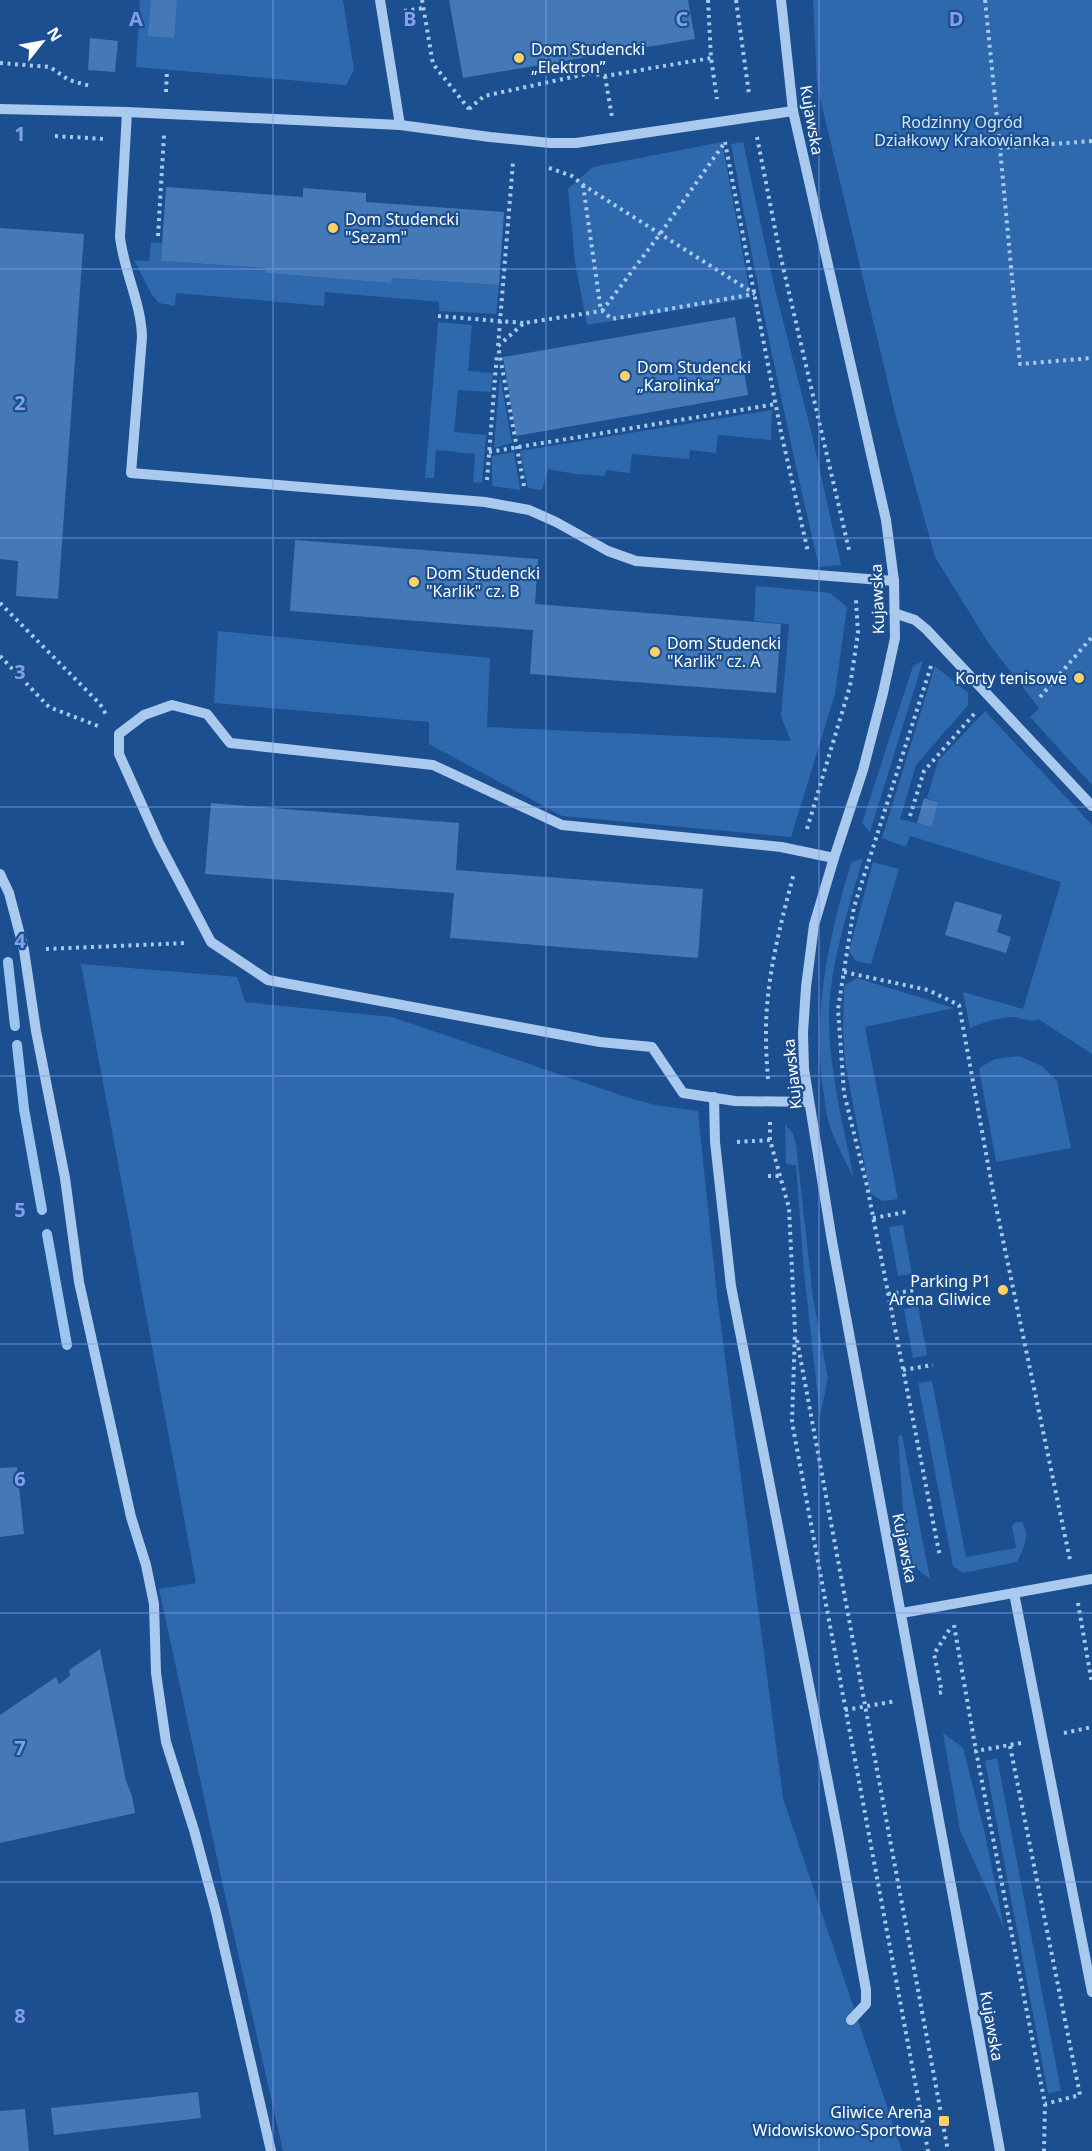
<svg xmlns="http://www.w3.org/2000/svg" width="1092" height="2151" font-family="'Noto Sans',sans-serif">
	<rect width="100%" height="100%" fill="#1b4f8f"/>
	<g fill="#2e69ad">
		<polygon points="140,0 343,0 354,70 346,85 136,67"/>
		<polygon points="813,0 1092,0 1092,785 1030,717 1039,708 989,644 935,557 895,413 817,85"/>
		<polygon points="722,142 751,298 587,325 575,262 568,189 593,167"/>
		<path d="M743,142L774,285L812,435L841,565L819,567C786,426 757,286 731,144Z"/>
		<polygon points="151,242 162,243 161,261 266,268 266,273 391,283 392,278 499,285 496,314 439,311 439,302 325,292 324,306 176,293 175,306 159,303 152,295 134,260 149,261"/>
		<polygon points="438,322 472,325 468,371 493,373 491,392 458,390 454,432 486,435 482,483 473,482 475,454 436,450 434,478 425,478"/>
		<polygon points="500,376 512,443 494,448"/>
		<polygon points="772,410 771,440 718,435 716,453 690,450 689,459 632,454 630,473 606,470 605,476 575,474 548,469 542,490 528,488 520,451"/>
		<polygon points="514,452 520,490 492,486 492,456"/>
		<polygon points="756,586 830,593 847,607 835,694 791,837 562,816 429,744 429,722 214,703 218,631 490,658 487,727 791,741 781,716 789,624 754,621"/>
		<polygon points="923,661 870,832 862,823 913,666"/>
		<path d="M935,666L968,693V705L916,765L900,819L932,827L938,802L927,798L938,761L985,711L1092,825V1054L1038,1019C1029,1023 1022,1018 1014,1017C999,1017 984,1022 970,1028L963,992L1023,1009L1061,882L910,836L906,847L882,838Z"/>
		<path d="M863,858C848,912 828,968 829,1024C830,1076 844,1128 854,1179C845,1160 834,1140 828,1120C825,1110 825,1099 823,1089C812,1012 829,936 851,863Z"/>
		<polygon points="873,862 899,869 871,964 856,961 849,951"/>
		<polygon points="81,964 237,977 245,1002 392,1017 623,1096 655,1105 698,1111 717,1296 783,1798 902,2151 283,2151 227,1904 159,1589 196,1583"/>
		<polygon points="857,978 954,1008 865,1027 898,1199 882,1201 870,1193 845,1062 843,1027 844,986"/>
		<polygon points="1019,1056 1042,1066 1057,1081 1071,1148 996,1162 979,1068 995,1059"/>
		<polygon points="785,1124 793,1134 796,1144 813,1298 828,1378 820,1416 804,1272 796,1165 786,1164"/>
		<polygon points="903,1225 912,1274 898,1276 889,1227"/>
		<polygon points="918,1306 927,1355 913,1358 904,1309"/>
		<path d="M932,1381L966,1557L1016,1548L1012,1526L1016,1522H1022C1031,1535 1023,1550 1017,1562L963,1573L953,1566L918,1383Z"/>
		<polygon points="902,1435 930,1579 911,1564 904,1526 898,1436"/>
		<polygon points="943,1733 963,1748 985,1834 1004,1928 960,1830"/>
		<polygon points="997,1758 1061,2091 1048,2093 985,1761"/>
	</g>
	<g fill="none" stroke-linecap="round" stroke-linejoin="round">
		<g stroke="#9cc4f0" stroke-width="10">
			<polyline points="8,962 15,1026"/>
			<polyline points="17,1045 24,1109 42,1210"/>
			<polyline points="47,1234 67,1345"/>
		</g>
	</g>
	<g fill="#4478b7">
		<polygon points="151,0 177,0 174,38 148,36"/>
		<polygon points="449,0 688,0 695,39 463,78"/>
		<polygon points="90,38 118,41 115,72 88,70"/>
		<polygon points="166,187 303,197 303,188 366,193 366,202 504,212 499,285 392,278 391,283 266,273 266,268 161,261"/>
		<polygon points="0,228 84,234 58,599 16,596 18,561 0,559"/>
		<polygon points="735,317 748,395 516,436 503,357"/>
		<polygon points="295,540 538,559 535,604 781,624 776,693 530,674 533,630 290,611"/>
		<polygon points="924,798 938,802 932,827 917,823"/>
		<polygon points="211,803 459,823 456,870 703,889 698,958 450,938 454,893 205,874"/>
		<polygon points="955,901 1002,915 997,932 1011,937 1006,953 945,935"/>
		<polygon points="17,1467 24,1534 0,1537 0,1468"/>
		<polygon points="100,1649 126,1781 132,1796 135,1813 0,1843 0,1715 56,1677 59,1684 70,1676 69,1670"/>
		<polygon points="198,2092 201,2118 54,2135 51,2108"/>
		<polygon points="25,2109 29,2151 0,2151 0,2111"/>
	</g>
	<g fill="none" stroke-linecap="round" stroke-linejoin="round">
		<g stroke="#a9c9ee" stroke-width="4" stroke-dasharray="3 4.5" stroke-linecap="butt">
			<polyline points="422,0 433,64 469,109"/>
			<polyline points="708,0 711,58 717,99"/>
			<polyline points="736,0 749,94"/>
			<polyline points="985,0 1000,148"/>
			<polyline points="404,11 424,8"/>
			<polyline points="0,63 50,67 69,80 90,86"/>
			<polyline points="605,76 612,117"/>
			<polyline points="166,92 167,70"/>
			<polyline points="469,109 484,96 591,73 605,76 711,58"/>
			<polyline points="55,136 105,139"/>
			<polyline points="757,137 780,254 850,554"/>
			<polyline points="1092,141 1000,148 1020,364 1092,358"/>
			<polyline points="725,142 781,432 808,552"/>
			<polyline points="549,168 572,176 583,185 755,294"/>
			<polyline points="583,185 601,311"/>
			<polyline points="158,236 164,135"/>
			<polyline points="602,311 660,234 723,145"/>
			<polyline points="438,316 524,323"/>
			<polyline points="498,346 513,162"/>
			<polyline points="489,452 776,404"/>
			<polyline points="487,480 497,353"/>
			<polyline points="524,486 498,346 524,323 602,311 612,319 754,294"/>
			<polyline points="0,603 100,704 107,716"/>
			<polyline points="0,656 49,707 98,726"/>
			<polyline points="931,666 854,907 838,1009 844,1093 867,1186 940,1557"/>
			<polyline points="1040,697 1092,637"/>
			<polyline points="910,816 924,771 975,713"/>
			<polyline points="807,829 850,686 858,633 856,600"/>
			<polyline points="46,949 186,943"/>
			<polyline points="844,972 928,990 959,1005 994,1197 1070,1560"/>
			<path d="M768,1079C767,1065 766,1051 766,1037C765,982 780,926 794,873"/>
			<polyline points="770,1122 770,1140 789,1208 795,1331 792,1422 928,2151"/>
			<polyline points="737,1142 770,1140"/>
			<polyline points="768,1176 780,1176"/>
			<polyline points="873,1218 906,1212"/>
			<polyline points="888,1294 916,1290"/>
			<polyline points="797,1340 948,2151"/>
			<polyline points="903,1370 933,1365"/>
			<polyline points="1078,1603 1092,1684"/>
			<polyline points="954,1625 976,1751"/>
			<polyline points="939,1693 942,1692 934,1654 951,1627"/>
			<polyline points="845,1710 896,1701"/>
			<polyline points="1064,1733 1092,1727"/>
			<polyline points="1021,1743 976,1751 1045,2104 1044,2151"/>
			<polyline points="1010,1746 1080,2095 1045,2104"/>
		</g>
		<g stroke="#a9c9ee" stroke-width="10">
			<polyline points="380,0 400,125"/>
			<polyline points="781,0 793,111 886,520 894,581 895,638 883,693 863,770 834,858 814,925 806,987 803,1033 804,1069 832,1241 1000,2151"/>
			<polyline points="0,109 127,112 400,125 490,137 550,143 576,143 793,111"/>
			<path d="M127,112L120,237C124,272 141,302 142,337L131,473L485,502L529,510L556,522L608,551L636,561L894,581"/>
			<polyline points="894,613 915,620 926,629 1092,806"/>
			<polyline points="0,874 9,893 24,950 36,1031 65,1178 79,1282 131,1517 146,1565 154,1604 156,1673 166,1742 194,1830 216,1912 271,2151"/>
			<polyline points="714,1097 715,1142 731,1286 839,1839 866,1990 866,2004 851,2020"/>
			<polyline points="809,1102 735,1101 683,1093 652,1047 600,1042 268,980 211,942 159,843 119,754 119,734 144,715 172,705 207,714 230,743 433,765 562,825 781,847 834,858"/>
			<polyline points="1014,1593 1092,1992"/>
			<polyline points="902,1613 1092,1579"/>
		</g>
	</g>
	<path fill="none" stroke="#839eea" stroke-width="1.5" stroke-opacity="0.55" d="M273,0V2151M546,0V2151M819,0V2151M0,269H1092M0,538H1092M0,807H1092M0,1076H1092M0,1344H1092M0,1613H1092M0,1882H1092"/>
	<g fill="#ffd166" stroke="#1b4f8f" stroke-width="2">
		<circle cx="519" cy="58" r="6"/>
		<circle cx="333" cy="228" r="6"/>
		<circle cx="625" cy="376" r="6"/>
		<circle cx="414" cy="582" r="6"/>
		<circle cx="655" cy="652" r="6"/>
		<circle cx="1079" cy="678" r="6"/>
		<circle cx="1003" cy="1290" r="6"/>
		<rect x="938" y="2115" width="12" height="12" rx="3"/>
	</g>
	<g text-anchor="middle" dominant-baseline="central" stroke-width="4.5" stroke-linejoin="round" paint-order="stroke">
		<g font-size="16" fill="#fff" stroke="#1b4f8f" text-anchor="start">
			<text x="531" y="49">Dom Studencki<tspan x="531" dy="18">„Elektron”</tspan></text>
			<text x="345" y="219">Dom Studencki<tspan x="345" dy="18">"Sezam"</tspan></text>
			<text x="637" y="367">Dom Studencki<tspan x="637" dy="18">„Karolinka”</tspan></text>
			<text x="426" y="573">Dom Studencki<tspan x="426" dy="18">"Karlik" cz. B</tspan></text>
			<text x="667" y="643">Dom Studencki<tspan x="667" dy="18">"Karlik" cz. A</tspan></text>
			<text x="1067" y="678" text-anchor="end">Korty tenisowe</text>
			<text x="991" y="1281" text-anchor="end">Parking P1<tspan x="991" dy="18">Arena Gliwice</tspan></text>
			<text x="932" y="2112" text-anchor="end">Gliwice Arena<tspan x="932" dy="18">Widowiskowo-Sportowa</tspan></text>
		</g>
		<g font-size="16" fill="#fff" stroke="#1b4f8f">
			<text transform="translate(812 120) rotate(80)">Kujawska</text>
			<text transform="translate(877 599) rotate(-92)">Kujawska</text>
			<text transform="translate(792 1074) rotate(-96)">Kujawska</text>
			<text transform="translate(905 1548) rotate(79)">Kujawska</text>
			<text transform="translate(992 2026) rotate(80)">Kujawska</text>
		</g>
		<g font-size="16" fill="#cfe3fa" stroke="#1b4f8f">
			<text x="962" y="122">Rodzinny Ogród<tspan x="962" dy="18">Działkowy Krakowianka</tspan></text>
		</g>
	</g>
	<g font-size="20" text-anchor="middle" font-weight="bold" fill="#839eea" stroke="#1b4f8f" stroke-width="4.5" stroke-linejoin="round" paint-order="stroke">
		<text x="136" y="26">A</text>
		<text x="410" y="26">B</text>
		<text x="682" y="26">C</text>
		<text x="956" y="26">D</text>
		<text x="20" y="141">1</text>
		<text x="20" y="410">2</text>
		<text x="20" y="679">3</text>
		<text x="20" y="948">4</text>
		<text x="20" y="1217">5</text>
		<text x="20" y="1486">6</text>
		<text x="20" y="1755">7</text>
		<text x="20" y="2023">8</text>
	</g>
	<g transform="translate(42 42) rotate(59)" stroke="#1b4f8f" stroke-width="4.5" paint-order="stroke">
	<path d="M0-4.5L10 22L0 15L-10 22Z" fill="#ffffff"/>
	<text y="-9" font-size="16" font-weight="bold" text-anchor="middle" fill="#ffffff">N</text>
	</g>
</svg>
